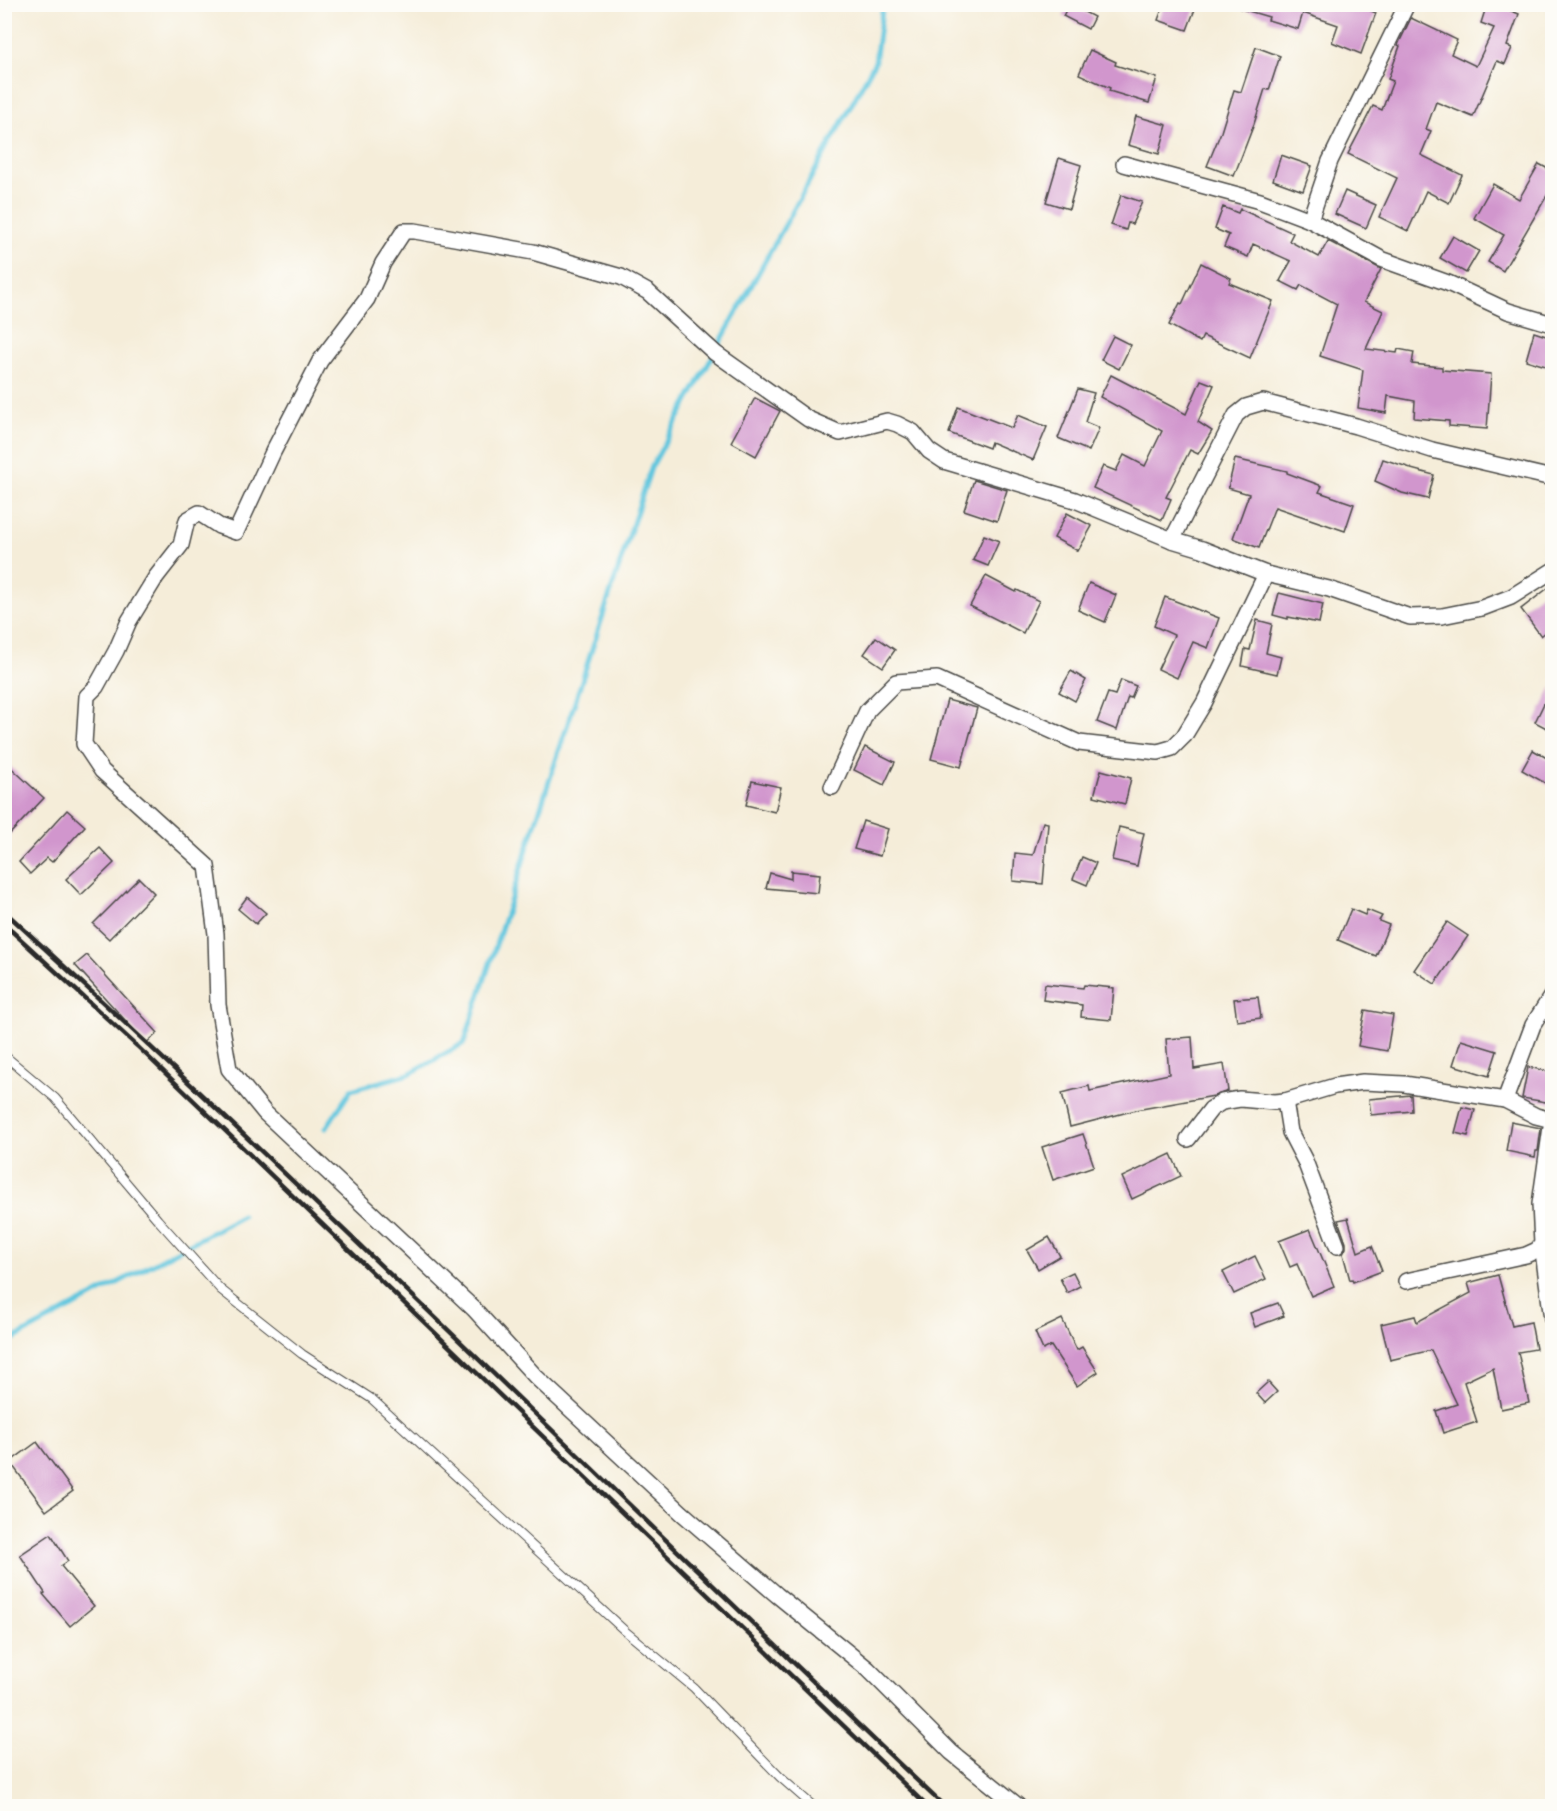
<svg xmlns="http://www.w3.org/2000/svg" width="1557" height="1811" font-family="Pangolin,sans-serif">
	<rect width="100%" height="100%" fill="#fdfcf7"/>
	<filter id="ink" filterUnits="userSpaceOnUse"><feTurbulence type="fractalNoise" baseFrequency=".0167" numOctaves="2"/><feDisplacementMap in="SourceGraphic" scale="12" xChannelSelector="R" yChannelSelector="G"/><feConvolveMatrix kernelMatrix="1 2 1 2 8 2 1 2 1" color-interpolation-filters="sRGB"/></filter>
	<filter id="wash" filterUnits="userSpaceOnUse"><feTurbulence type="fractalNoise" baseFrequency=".008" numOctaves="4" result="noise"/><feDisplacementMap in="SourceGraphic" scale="24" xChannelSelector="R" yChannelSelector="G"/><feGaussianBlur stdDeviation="1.35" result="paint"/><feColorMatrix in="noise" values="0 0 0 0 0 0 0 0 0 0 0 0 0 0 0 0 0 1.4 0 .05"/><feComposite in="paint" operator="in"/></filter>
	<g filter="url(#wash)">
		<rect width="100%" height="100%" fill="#f5edd9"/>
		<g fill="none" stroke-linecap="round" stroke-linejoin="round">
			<g stroke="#61c6de" stroke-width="5">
				<polyline points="326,1128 351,1090 409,1074 464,1043 651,468 875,62 883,4"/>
				<polyline points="4,1344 242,1216"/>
			</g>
		</g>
		<g id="blocks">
			<g fill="#d196cd">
				<polygon points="1069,4 1094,17 1088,29 1063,16"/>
				<polygon points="1164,4 1197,4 1187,30 1158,20"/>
				<polygon points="1239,4 1355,4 1376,13 1361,54 1332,42 1338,25 1303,13 1298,29 1268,20 1269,17 1238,8"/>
				<polygon points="1487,4 1493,4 1519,14 1507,46 1512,48 1505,64 1497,61 1473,117 1436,102 1426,129 1431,131 1421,155 1462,175 1449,203 1426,191 1408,231 1379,217 1397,178 1348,154 1373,106 1382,110 1393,81 1388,79 1400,46 1398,45 1411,18 1457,40 1451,54 1476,66 1494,28 1481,23"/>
				<polygon points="1256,47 1280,56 1269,90 1265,89 1254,124 1234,176 1207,166 1221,132 1234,90 1241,92"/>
				<polygon points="1090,50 1116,62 1115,65 1157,78 1149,103 1109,91 1110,88 1079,74"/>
				<polygon points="1136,116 1167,125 1159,154 1128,145"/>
				<polygon points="1281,155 1312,166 1303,191 1273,180"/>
				<polygon points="1059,158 1081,165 1069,209 1046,202"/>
				<polygon points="1539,164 1552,171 1552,187 1503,271 1488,262 1504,235 1474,218 1493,184 1519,199"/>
				<polygon points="1345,191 1376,205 1366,228 1335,214"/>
				<polygon points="1121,195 1142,202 1132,224 1128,223 1126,230 1111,225"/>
				<polygon points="1223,207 1238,213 1240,209 1293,233 1289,241 1319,257 1328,241 1381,269 1364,302 1383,311 1366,349 1397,353 1398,349 1414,352 1412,364 1442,367 1442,370 1491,374 1487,429 1449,426 1449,421 1414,418 1415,401 1388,396 1386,413 1358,408 1363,370 1320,356 1337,304 1301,285 1298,290 1280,281 1291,261 1253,244 1248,257 1224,247 1229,235 1215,229"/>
				<polygon points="1453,236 1479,251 1466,273 1440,258"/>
				<polygon points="1201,263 1231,278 1229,283 1273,301 1250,358 1203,336 1200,342 1169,325 1180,303 1182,304"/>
				<polygon points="1534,332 1552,338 1552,368 1526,360"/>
				<polygon points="1113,336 1131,345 1119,369 1101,360"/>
				<polygon points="1111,375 1186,414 1201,380 1214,385 1198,422 1212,431 1198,454 1190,450 1166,497 1171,499 1162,520 1093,488 1103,466 1116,471 1124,455 1145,466 1162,431 1100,397"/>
				<polygon points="1078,389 1094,393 1085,422 1099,428 1089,451 1058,438"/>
				<polygon points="755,398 780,411 756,456 731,442"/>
				<polygon points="958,407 1012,428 1018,415 1047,427 1033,460 991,442 989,448 949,433"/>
				<polygon points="1235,459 1287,471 1287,473 1322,486 1319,492 1354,504 1345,531 1275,507 1259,548 1233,538 1249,494 1228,488"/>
				<polygon points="1383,459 1411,468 1411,469 1434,475 1428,499 1402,493 1375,481"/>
				<polygon points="974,480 1007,490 997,521 964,510"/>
				<polygon points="1067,513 1092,526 1078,551 1054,538"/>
				<polygon points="984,535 999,541 988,566 973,560"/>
				<polygon points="986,576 1016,592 1017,590 1039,601 1023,633 970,606"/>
				<polygon points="1089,583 1116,595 1105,622 1078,610"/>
				<polygon points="1552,585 1552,627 1541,636 1521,609"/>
				<polygon points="1279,593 1323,604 1319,623 1288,617 1288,619 1273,615"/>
				<polygon points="1165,597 1219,618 1208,648 1193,642 1177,678 1158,669 1174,635 1154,626"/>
				<polygon points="1257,620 1272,624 1266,653 1281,657 1277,674 1242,666 1245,649 1250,650"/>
				<polygon points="876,637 895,650 883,667 864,654"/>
				<polygon points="1071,671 1086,680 1075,701 1059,692"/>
				<polygon points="1121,680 1136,686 1131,698 1128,697 1117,730 1097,722 1108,693 1115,695"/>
				<polygon points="1552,687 1552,731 1535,722"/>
				<polygon points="947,700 977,708 961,767 931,759"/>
				<polygon points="865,747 895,762 884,785 854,770"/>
				<polygon points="1533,750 1552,761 1552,787 1522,770"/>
				<polygon points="4,761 44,798 4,840"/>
				<polygon points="1101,770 1131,778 1125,804 1094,796"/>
				<polygon points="752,781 781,787 775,812 746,805"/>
				<polygon points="67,810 85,826 52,862 47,858 30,874 19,862"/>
				<polygon points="863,821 888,829 880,856 854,849"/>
				<polygon points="1043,822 1048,823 1043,884 1013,881 1015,853 1033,855"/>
				<polygon points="1119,827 1144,833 1137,866 1112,860"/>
				<polygon points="100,848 114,863 81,895 66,879"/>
				<polygon points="1082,857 1096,863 1087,885 1073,879"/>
				<polygon points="791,871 820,874 818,893 766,888 770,873 791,879"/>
				<polygon points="139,878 154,893 109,939 93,924"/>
				<polygon points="247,897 266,913 256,924 238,909"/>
				<polygon points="1351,909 1365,915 1367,910 1382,916 1379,921 1389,925 1376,956 1338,940"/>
				<polygon points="1447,922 1468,936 1435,984 1414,970"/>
				<polygon points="87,955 158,1033 146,1043 75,965"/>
				<polygon points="1045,984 1083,988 1084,985 1114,988 1111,1020 1081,1017 1082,1005 1043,1000"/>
				<polygon points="1258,997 1261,1018 1237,1021 1234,999"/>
				<polygon points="1365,1010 1393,1015 1387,1051 1358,1046"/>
				<polygon points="1192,1037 1194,1069 1224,1064 1228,1091 1214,1096 1136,1110 1070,1127 1062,1093 1089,1086 1090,1091 1169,1074 1166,1039"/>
				<polygon points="1461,1040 1497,1051 1489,1076 1453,1065"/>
				<polygon points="1528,1067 1552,1072 1552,1103 1522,1098"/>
				<polygon points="1411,1095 1412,1111 1371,1115 1369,1099"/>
				<polygon points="1462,1107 1475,1110 1468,1136 1455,1133"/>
				<polygon points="1511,1122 1541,1128 1538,1151 1536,1151 1535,1157 1506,1151"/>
				<polygon points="1083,1134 1094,1166 1053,1180 1042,1147"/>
				<polygon points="1171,1154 1181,1176 1132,1199 1122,1177"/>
				<polygon points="1348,1218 1358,1252 1372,1246 1382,1271 1353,1282 1352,1279 1350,1280 1343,1254 1346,1248 1346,1243 1338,1220"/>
				<polygon points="1310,1229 1334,1286 1311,1296 1297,1264 1290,1267 1279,1241"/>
				<polygon points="1049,1237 1060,1256 1038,1269 1027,1250"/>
				<polygon points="1255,1256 1266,1279 1234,1294 1223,1272"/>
				<polygon points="1073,1272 1080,1286 1067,1293 1060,1278"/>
				<polygon points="1498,1275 1512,1326 1531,1322 1536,1349 1518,1352 1529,1403 1501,1409 1493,1368 1464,1382 1477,1422 1443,1433 1436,1411 1457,1404 1431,1350 1390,1360 1381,1324 1415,1316 1417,1322 1471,1293 1468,1283"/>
				<polygon points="1278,1303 1284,1316 1255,1327 1250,1313"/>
				<polygon points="1062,1319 1077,1350 1082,1347 1098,1372 1077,1386 1051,1346 1043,1350 1035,1332"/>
				<polygon points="1268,1382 1277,1392 1265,1403 1256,1393"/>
				<polygon points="37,1442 73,1491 46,1511 10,1462"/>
				<polygon points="51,1534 68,1561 61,1566 94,1606 70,1626 43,1594 45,1593 20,1555"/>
			</g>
		</g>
	</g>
	<g filter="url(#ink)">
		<use href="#blocks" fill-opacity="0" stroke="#494845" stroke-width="1.5"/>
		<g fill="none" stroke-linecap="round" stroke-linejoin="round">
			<defs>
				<polyline id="service" points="4,1055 55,1098 158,1220 220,1289 302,1354 372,1399 625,1631 694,1688 780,1777 813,1806"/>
				<g id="minor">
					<polyline points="1124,164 1260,201 1310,220 1381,259 1448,283 1508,311 1552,324"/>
					<polyline points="1310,220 1330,161 1407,4"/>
					<polyline points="1172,540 1236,415 1246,407 1263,402 1356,426 1432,450 1552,478"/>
					<polyline points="832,787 867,711 896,682 937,679 1079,743 1158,752 1172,748 1184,736 1204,703 1266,574"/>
					<polyline points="1505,1100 1533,1025 1552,995"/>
					<polyline points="1285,1101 1290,1132 1305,1161 1337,1246"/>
					<polyline points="1188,1139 1211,1109 1222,1102 1240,1099 1274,1102 1285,1101 1335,1086 1363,1082 1404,1084 1505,1100 1536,1116 1552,1120"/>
					<polyline points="1542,1244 1552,1319"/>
					<polyline points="1406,1281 1526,1255 1537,1250 1542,1244 1540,1204 1552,1120"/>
					<polyline points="1018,1806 951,1752 868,1669 777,1595 682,1513 536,1377 474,1309 265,1113 229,1069 218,1005 216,934 207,866 102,771 84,744 87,696 96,687 116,651 129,621 156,577 181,545 187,520 199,513 219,526 236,532 273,452 320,361 367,299 383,263 404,231 415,231 533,252 621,277 648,292 715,353 808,419 840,433 887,421 897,424 913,432 929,451 944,461 1075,500 1172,540 1202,549 1266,574 1329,589 1410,617 1442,616 1482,608 1511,597 1552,571"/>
				</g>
			</defs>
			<use href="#service" stroke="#494845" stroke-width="10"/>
			<use href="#minor" stroke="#494845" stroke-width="18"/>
			<use href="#service" stroke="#fff" stroke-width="8"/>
			<use href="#minor" stroke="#fff" stroke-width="15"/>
			<g stroke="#2b2b2b" stroke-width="4.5">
				<path d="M4,911C323,1203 630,1509 944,1806"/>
				<polyline points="4,924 137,1046 927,1806"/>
			</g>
		</g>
	</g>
	<rect width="1557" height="1811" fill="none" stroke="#fdfcf7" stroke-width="24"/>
</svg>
